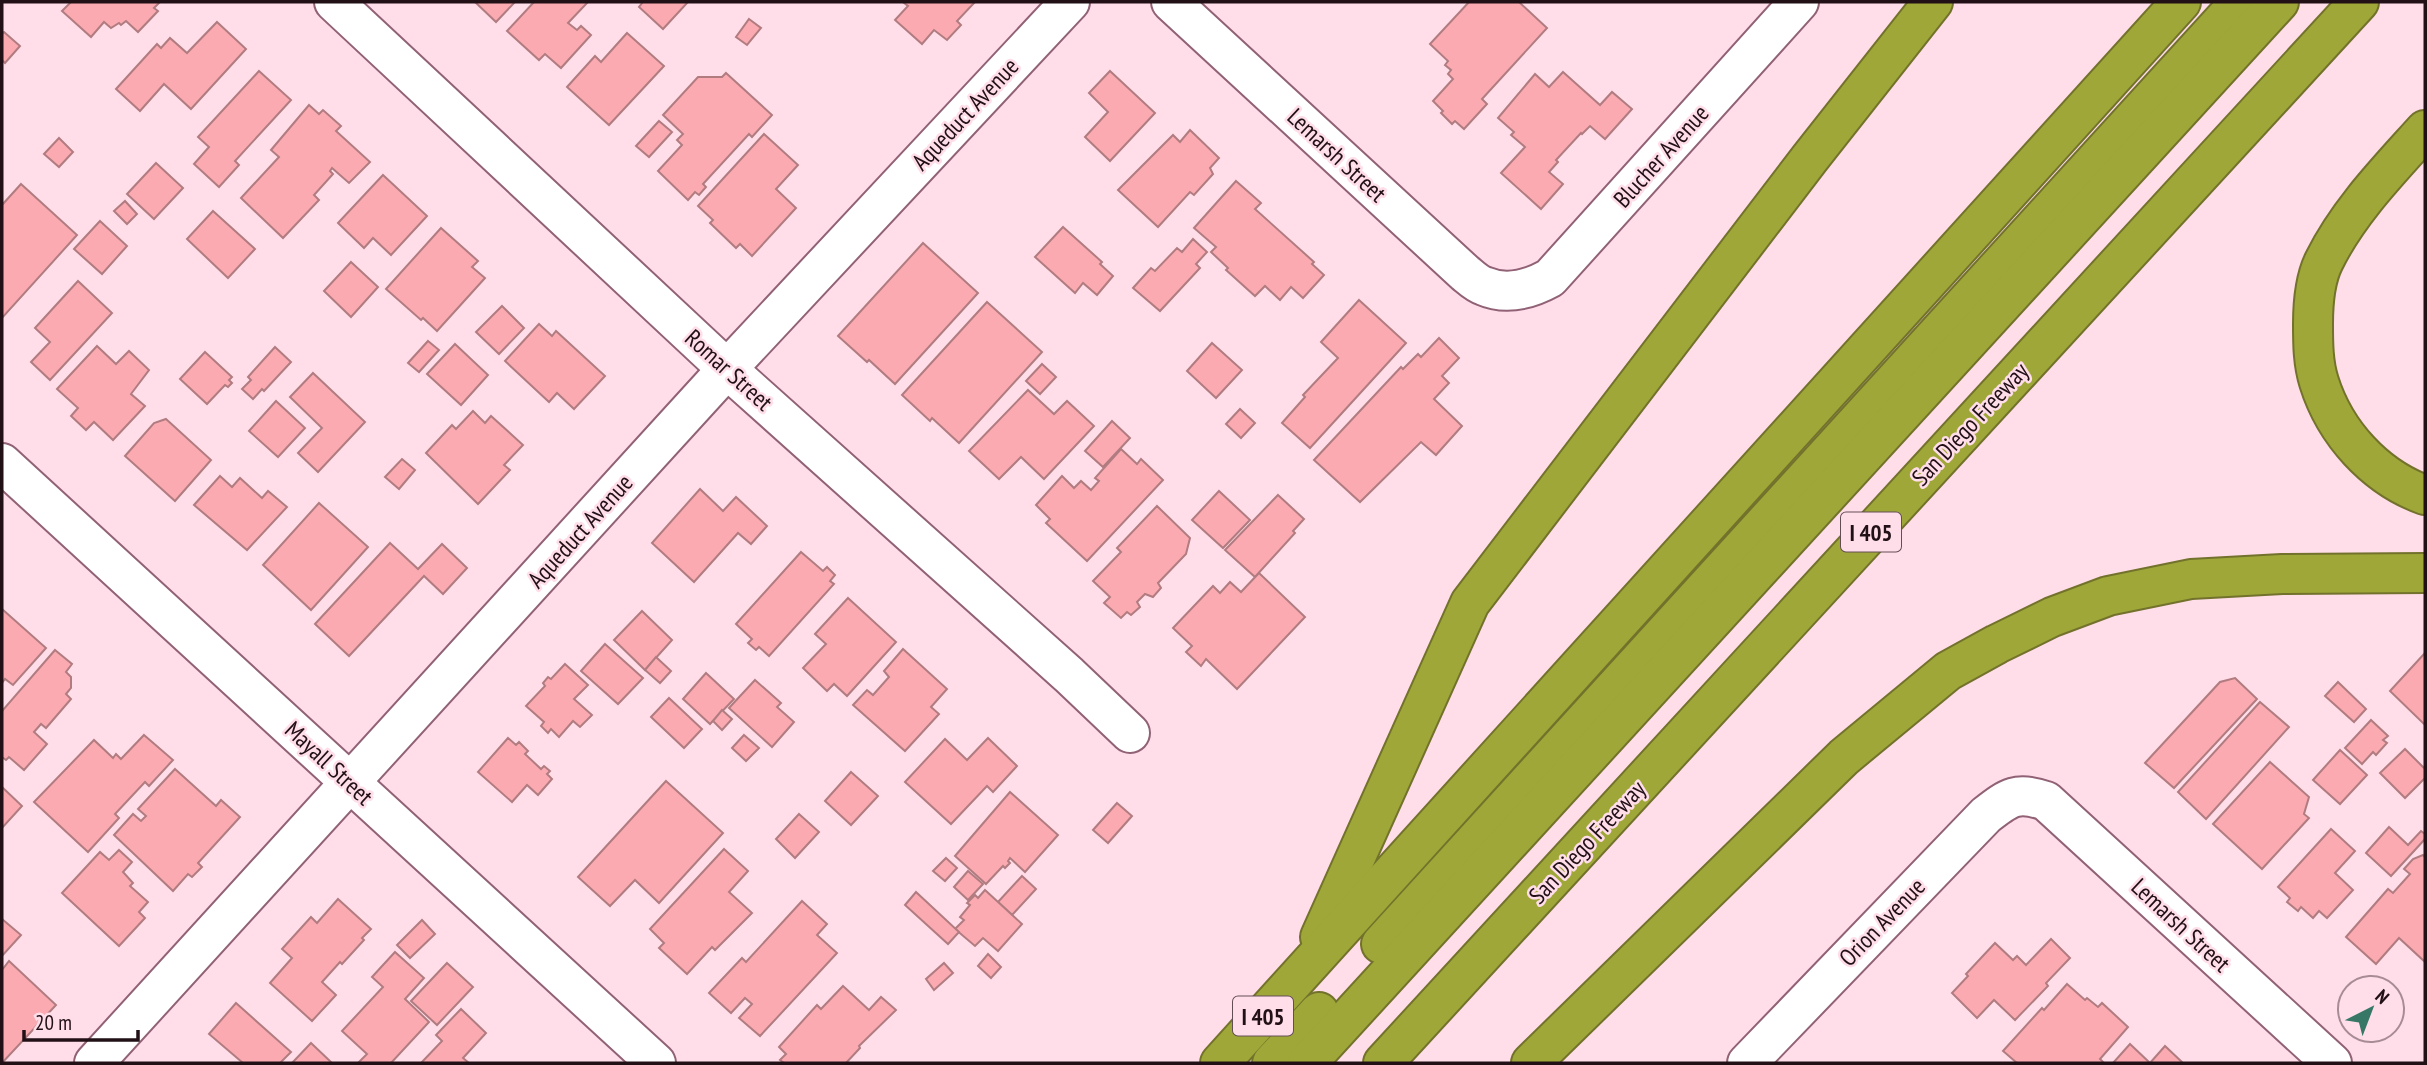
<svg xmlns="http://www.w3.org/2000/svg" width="2427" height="1065" font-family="'PT Sans Narrow',sans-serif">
	<rect width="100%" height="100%" fill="#ffdeea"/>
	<g fill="#fbaab1" stroke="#b07c80" stroke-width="2">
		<polygon points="71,2 160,2 154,8 158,11 138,32 126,21 121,25 119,23 111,28 104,22 91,37 62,11"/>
		<polygon points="475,2 515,2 496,22"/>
		<polygon points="534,2 588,2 568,23 577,30 581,26 591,35 561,68 545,54 539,60 507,31"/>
		<polygon points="643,2 688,2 663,29 639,7"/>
		<polygon points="905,2 975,2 957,21 961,25 947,40 934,30 922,44 895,20 908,6 904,3"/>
		<polygon points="1469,2 1519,2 1547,28 1482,99 1487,104 1464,129 1455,121 1452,124 1441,113 1443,111 1433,101 1453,79 1448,74 1451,70 1445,65 1448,61 1430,44"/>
		<polygon points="749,19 761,28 747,45 736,37"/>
		<polygon points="217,22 246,49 191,109 164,84 140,111 116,89 157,44 161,48 170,38 187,53"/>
		<polygon points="4,32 20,46 5,63 2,60 2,34"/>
		<polygon points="627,33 664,66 609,125 567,87 595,56 601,62"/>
		<polygon points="259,71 291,100 235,161 239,165 219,187 194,164 209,147 198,137"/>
		<polygon points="1110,71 1155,113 1110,161 1085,137 1108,112 1089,93"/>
		<polygon points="1563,72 1600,105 1612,92 1632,109 1605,139 1590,126 1582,134 1581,133 1556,160 1558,162 1549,172 1563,184 1541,209 1501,173 1525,147 1511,135 1514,132 1498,118 1535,74 1549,87"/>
		<polygon points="726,73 772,115 752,137 749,134 703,184 706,187 699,195 695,192 688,200 658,171 682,145 677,140 683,134 663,115 698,77 722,77"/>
		<polygon points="309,105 319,114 323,110 341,126 336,131 370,162 349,183 332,168 330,171 333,174 314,195 319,200 283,238 241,198 279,157 271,150"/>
		<polygon points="659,121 672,132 649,157 636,146"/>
		<polygon points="1190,130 1219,158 1210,168 1213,174 1194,195 1190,192 1158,227 1118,190 1173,135 1180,142"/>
		<polygon points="764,134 798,165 776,189 796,208 752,256 740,244 736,248 710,223 713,220 698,206"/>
		<polygon points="59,138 73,152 59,167 44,154"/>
		<polygon points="156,163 183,188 154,219 127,194"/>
		<polygon points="383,175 427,216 391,255 373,238 364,248 338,223"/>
		<polygon points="1236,181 1261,203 1255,209 1314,262 1312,264 1324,275 1303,298 1291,287 1280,300 1265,286 1255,296 1226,270 1228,268 1211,252 1216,247 1194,228"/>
		<polygon points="21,184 77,235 2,318 2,205"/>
		<polygon points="125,201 137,214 127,224 114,211"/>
		<polygon points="213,211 255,249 228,278 187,239"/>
		<polygon points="100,221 127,246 102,274 74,249"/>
		<polygon points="1063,227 1102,262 1100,264 1113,276 1097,295 1083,283 1075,293 1035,257"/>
		<polygon points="441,228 478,261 472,267 485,278 437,331 423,318 421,320 386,289"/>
		<polygon points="1193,239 1207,252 1196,264 1200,268 1160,311 1133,288 1151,268 1155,271 1177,248 1182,252"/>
		<polygon points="923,243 978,293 895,384 869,360 867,362 838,336"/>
		<polygon points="351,262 378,287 351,317 324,291"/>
		<polygon points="78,281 112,313 50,380 31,362 50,342 35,328"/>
		<polygon points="1359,300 1406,343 1310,448 1282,423 1305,397 1303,395 1338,358 1321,342"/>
		<polygon points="987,302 1042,352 959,443 932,418 930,421 902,395"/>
		<polygon points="502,306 524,328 499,354 476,332"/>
		<polygon points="539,324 552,336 556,331 605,376 574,409 557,393 549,402 505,361"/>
		<polygon points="1439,338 1459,358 1442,376 1449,383 1434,399 1462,426 1436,455 1421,442 1360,502 1314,460 1401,367 1403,369 1418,354 1421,357"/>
		<polygon points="428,341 439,350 419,372 408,363"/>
		<polygon points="1212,343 1242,370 1216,398 1187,371"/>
		<polygon points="455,344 488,375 461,405 427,374"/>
		<polygon points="97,346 116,364 129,351 149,370 131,394 145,406 113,440 94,422 86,430 71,416 78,408 57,389"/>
		<polygon points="275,347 291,362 264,391 262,389 253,399 242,389 251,380 248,377"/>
		<polygon points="205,352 232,377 229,380 232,383 228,387 225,385 207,404 180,379"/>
		<polygon points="1042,364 1056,377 1040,394 1026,381"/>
		<polygon points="313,373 365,422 318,472 298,453 322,428 290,397"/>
		<polygon points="1028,390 1054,414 1067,401 1094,426 1044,479 1021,457 999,479 969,451"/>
		<polygon points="276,401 305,428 278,457 249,431"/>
		<polygon points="1240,409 1255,423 1241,438 1226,424"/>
		<polygon points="473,411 485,423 491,416 523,445 504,465 510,470 478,504 426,453 452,425 456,429"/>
		<polygon points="166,419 211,460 175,501 125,456 154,423"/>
		<polygon points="1112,421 1130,438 1103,467 1085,451"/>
		<polygon points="1121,449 1137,464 1141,459 1163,480 1087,561 1046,523 1050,519 1036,505 1062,476 1074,488 1081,481 1091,490 1099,481 1095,478"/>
		<polygon points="402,459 415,470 399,489 385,477"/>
		<polygon points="220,476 232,487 240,478 262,498 268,491 287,507 247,550 194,505"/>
		<polygon points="700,489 723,511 736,497 767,526 751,544 738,533 694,582 652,543"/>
		<polygon points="1219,491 1250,520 1223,548 1192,520"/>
		<polygon points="1278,495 1304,519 1293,531 1295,533 1255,577 1225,550"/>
		<polygon points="319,503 368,547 311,610 263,565"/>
		<polygon points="1157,506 1190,538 1186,554 1158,583 1161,588 1153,597 1145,594 1137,602 1140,607 1131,615 1127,612 1121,618 1104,603 1110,597 1093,581 1121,552 1117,548"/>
		<polygon points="390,543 418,569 442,544 467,568 443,594 424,576 349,656 315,624"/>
		<polygon points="801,552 823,571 827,567 835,575 830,581 834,584 769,656 759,647 756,650 748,643 752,639 736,624"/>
		<polygon points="1259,573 1305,617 1237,689 1206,659 1201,666 1186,652 1192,646 1173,628 1213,586 1220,593 1230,582 1241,592"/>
		<polygon points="848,598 896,642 847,696 834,684 827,691 803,668 826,644 815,634"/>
		<polygon points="2,609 46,648 13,685 5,679 2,683"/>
		<polygon points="642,611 672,640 645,670 614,640"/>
		<polygon points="605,644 643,678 618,704 581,671"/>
		<polygon points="903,649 947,689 931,707 939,714 905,751 853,705 867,690 873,695 889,677 884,671"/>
		<polygon points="55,650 72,664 66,672 71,677 71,688 66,694 71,699 46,728 41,724 34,732 47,744 24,770 9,757 6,760 2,757 2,711"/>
		<polygon points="2424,654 2425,655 2425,725 2390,691"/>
		<polygon points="656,657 671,671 660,683 645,670"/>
		<polygon points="565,664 588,685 574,699 592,715 580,727 573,721 559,737 551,729 548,733 541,726 544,722 526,706 545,686 543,683 548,677 551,679"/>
		<polygon points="706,673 734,699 710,724 683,699"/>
		<polygon points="2235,678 2257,699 2174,788 2145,763 2220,682"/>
		<polygon points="755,680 781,703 777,707 794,722 772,747 729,708"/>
		<polygon points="2338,682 2366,709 2354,722 2325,696"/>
		<polygon points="669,698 702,729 684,748 651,717"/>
		<polygon points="2260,702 2289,727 2206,819 2178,792"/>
		<polygon points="722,710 732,719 722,730 713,721"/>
		<polygon points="2371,720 2388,736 2383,740 2387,743 2376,755 2373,752 2362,764 2345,748"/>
		<polygon points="144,735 173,760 149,786 145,782 115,814 119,818 88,852 34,802 94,740 113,758 116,754 121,759"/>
		<polygon points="744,735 759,748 746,761 732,748"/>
		<polygon points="508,738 516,745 519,742 528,751 525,754 541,769 544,766 550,771 547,774 552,779 538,795 527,785 512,802 478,772"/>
		<polygon points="988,738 1017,766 993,792 987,786 951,824 905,782 945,739 967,760"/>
		<polygon points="2405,749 2425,769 2425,778 2405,798 2380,773"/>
		<polygon points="2340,750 2367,775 2340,804 2313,780"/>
		<polygon points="2270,762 2309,797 2304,814 2309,818 2262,869 2213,824"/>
		<polygon points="175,769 216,806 221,800 240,817 198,863 202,867 192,877 188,874 173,891 114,835 133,814 141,821 146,816 138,809"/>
		<polygon points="851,772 878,796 851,825 825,801"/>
		<polygon points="666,781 723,833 659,903 635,880 610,906 578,877"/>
		<polygon points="2,787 22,806 2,828"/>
		<polygon points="1010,792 1058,835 1025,872 1010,858 1008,861 1010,863 1005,868 1003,866 986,884 955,856"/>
		<polygon points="1117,803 1132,816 1108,843 1093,830"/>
		<polygon points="799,814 819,832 795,858 776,839"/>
		<polygon points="2389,827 2408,845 2421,831 2425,834 2425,839 2391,876 2366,853"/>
		<polygon points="2331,829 2355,851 2335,873 2353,890 2327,918 2319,911 2313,918 2301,907 2298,911 2287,902 2290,898 2278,887"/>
		<polygon points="724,849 748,871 729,892 752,913 715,950 712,947 687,974 659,948 664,943 650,929"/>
		<polygon points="119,850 132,862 123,872 133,883 130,886 148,902 139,912 145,918 119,946 62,893 100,852 109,860"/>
		<polygon points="2423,855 2425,857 2425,959 2424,961 2399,938 2376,964 2346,937 2388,889 2393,893 2410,874 2404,869 2413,859"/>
		<polygon points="946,858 957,868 945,881 933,871"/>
		<polygon points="968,871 983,884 968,900 954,887"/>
		<polygon points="1022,876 1036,889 1012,915 998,902"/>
		<polygon points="985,890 1022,924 998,951 983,938 975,946 955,929 964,920 960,917 970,905 967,903 975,895 978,898"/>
		<polygon points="916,892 959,932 948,944 905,905"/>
		<polygon points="338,899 371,929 362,938 364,940 342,964 340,962 322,982 336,995 312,1021 270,983 292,958 282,949 311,917 317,923"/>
		<polygon points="802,901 827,924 817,935 837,953 760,1036 739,1018 752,1004 745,998 731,1013 709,993 742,958 746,962"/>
		<polygon points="2,919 21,935 2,956"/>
		<polygon points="422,920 435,934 410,958 397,945"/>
		<polygon points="2051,939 2070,958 2046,983 2048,986 2015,1020 1994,1000 1977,1018 1952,993 1968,976 1966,974 1995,943 2013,960 2017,956 2026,965"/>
		<polygon points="395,952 424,978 405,999 429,1022 391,1063 358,1063 367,1054 342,1031 383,987 372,977"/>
		<polygon points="988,954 1001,967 991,978 978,966"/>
		<polygon points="9,961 56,1005 2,1063 2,970"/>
		<polygon points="447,963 473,987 437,1025 411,1001"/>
		<polygon points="944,963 953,973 934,990 926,979"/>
		<polygon points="2067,984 2085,1000 2087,998 2098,1007 2102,1003 2128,1027 2100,1059 2104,1063 2017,1063 2003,1051 2042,1008 2044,1010"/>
		<polygon points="843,986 869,1010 881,997 896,1010 859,1046 860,1048 846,1063 784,1063 780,1060 786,1054 779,1047 817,1005 821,1009"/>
		<polygon points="236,1003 291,1052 280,1063 243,1063 209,1034"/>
		<polygon points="461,1009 486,1033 463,1058 469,1063 421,1063 442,1041 436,1035"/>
		<polygon points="311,1043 332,1063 292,1063"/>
		<polygon points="2130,1044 2150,1063 2165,1046 2183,1063 2113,1063"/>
	</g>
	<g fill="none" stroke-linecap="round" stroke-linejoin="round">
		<defs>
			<g id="minor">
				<polyline points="334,2 727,369 1069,675 1130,733"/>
				<path d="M1171,2L1465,273C1470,277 1477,284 1484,286C1507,296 1530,289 1550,278L1799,2"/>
				<polyline points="2,463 656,1063"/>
				<polyline points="94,1063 727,369 1070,2"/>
				<path d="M1747,1063L1986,815C2009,797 2017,791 2046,801L2332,1063"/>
			</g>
			<g id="highway">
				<path d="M2425,130C2389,170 2348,212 2324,261C2315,279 2313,304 2313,324C2313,343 2313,363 2319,382C2335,433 2375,477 2425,495"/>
				<polyline points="1320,937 1470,603 1810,158 1933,2"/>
				<polyline points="1381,944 2240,2"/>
				<polyline points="1220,1063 2181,2"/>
				<polyline points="1272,1063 1319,1012"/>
				<polyline points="1307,1063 2279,2"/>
				<polyline points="1383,1063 2359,2"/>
				<polyline points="1531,1063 1844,757 1948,671 1997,644 2052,617 2108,596 2191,579 2282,574 2425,573"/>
			</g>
		</defs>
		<use href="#minor" stroke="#916275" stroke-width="42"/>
		<use href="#highway" stroke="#73722c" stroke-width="42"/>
		<use href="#minor" stroke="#fff" stroke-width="38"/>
		<use href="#highway" stroke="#9ea737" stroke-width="38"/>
	</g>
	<g text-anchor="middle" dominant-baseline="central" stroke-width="5" stroke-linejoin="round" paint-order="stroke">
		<g fill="#ffdeea" stroke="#644e56" stroke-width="2">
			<rect x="1841" y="512.5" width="60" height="39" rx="5"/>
			<rect x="1233" y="996.5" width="60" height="39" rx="5"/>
		</g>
		<g font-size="23" font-weight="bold" fill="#221017">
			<text x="1871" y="532">I 405</text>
			<text x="1263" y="1016">I 405</text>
		</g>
		<g font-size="24" fill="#221017" stroke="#ffdeea">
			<text transform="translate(965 114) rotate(-47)">Aqueduct Avenue</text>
			<text transform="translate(1337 155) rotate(43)">Lemarsh Street</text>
			<text transform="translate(1661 156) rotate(-48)">Blucher Avenue</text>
			<text transform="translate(729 370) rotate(42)">Romar Street</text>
			<text transform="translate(1970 424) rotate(-47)">San Diego Freeway</text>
			<text transform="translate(580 531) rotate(-48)">Aqueduct Avenue</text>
			<text transform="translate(329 763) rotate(43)">Mayall Street</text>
			<text transform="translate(1587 842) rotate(-47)">San Diego Freeway</text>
			<text transform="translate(1882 922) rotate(-46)">Orion Avenue</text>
			<text transform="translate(2181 925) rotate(43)">Lemarsh Street</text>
		</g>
	</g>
	<rect width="2427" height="1065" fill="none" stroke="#221017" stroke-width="7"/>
	<g transform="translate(2371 1009) rotate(42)"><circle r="33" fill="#ffdeea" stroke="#a78c96" stroke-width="2"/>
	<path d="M0-5L12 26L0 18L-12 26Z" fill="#377766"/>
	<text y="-10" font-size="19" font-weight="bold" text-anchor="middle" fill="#221017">N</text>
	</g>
	<path d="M24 1030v10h114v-10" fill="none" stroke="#221017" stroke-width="3.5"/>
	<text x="35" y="1030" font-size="21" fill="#221017" stroke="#ffdeea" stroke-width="5" paint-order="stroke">20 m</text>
</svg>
